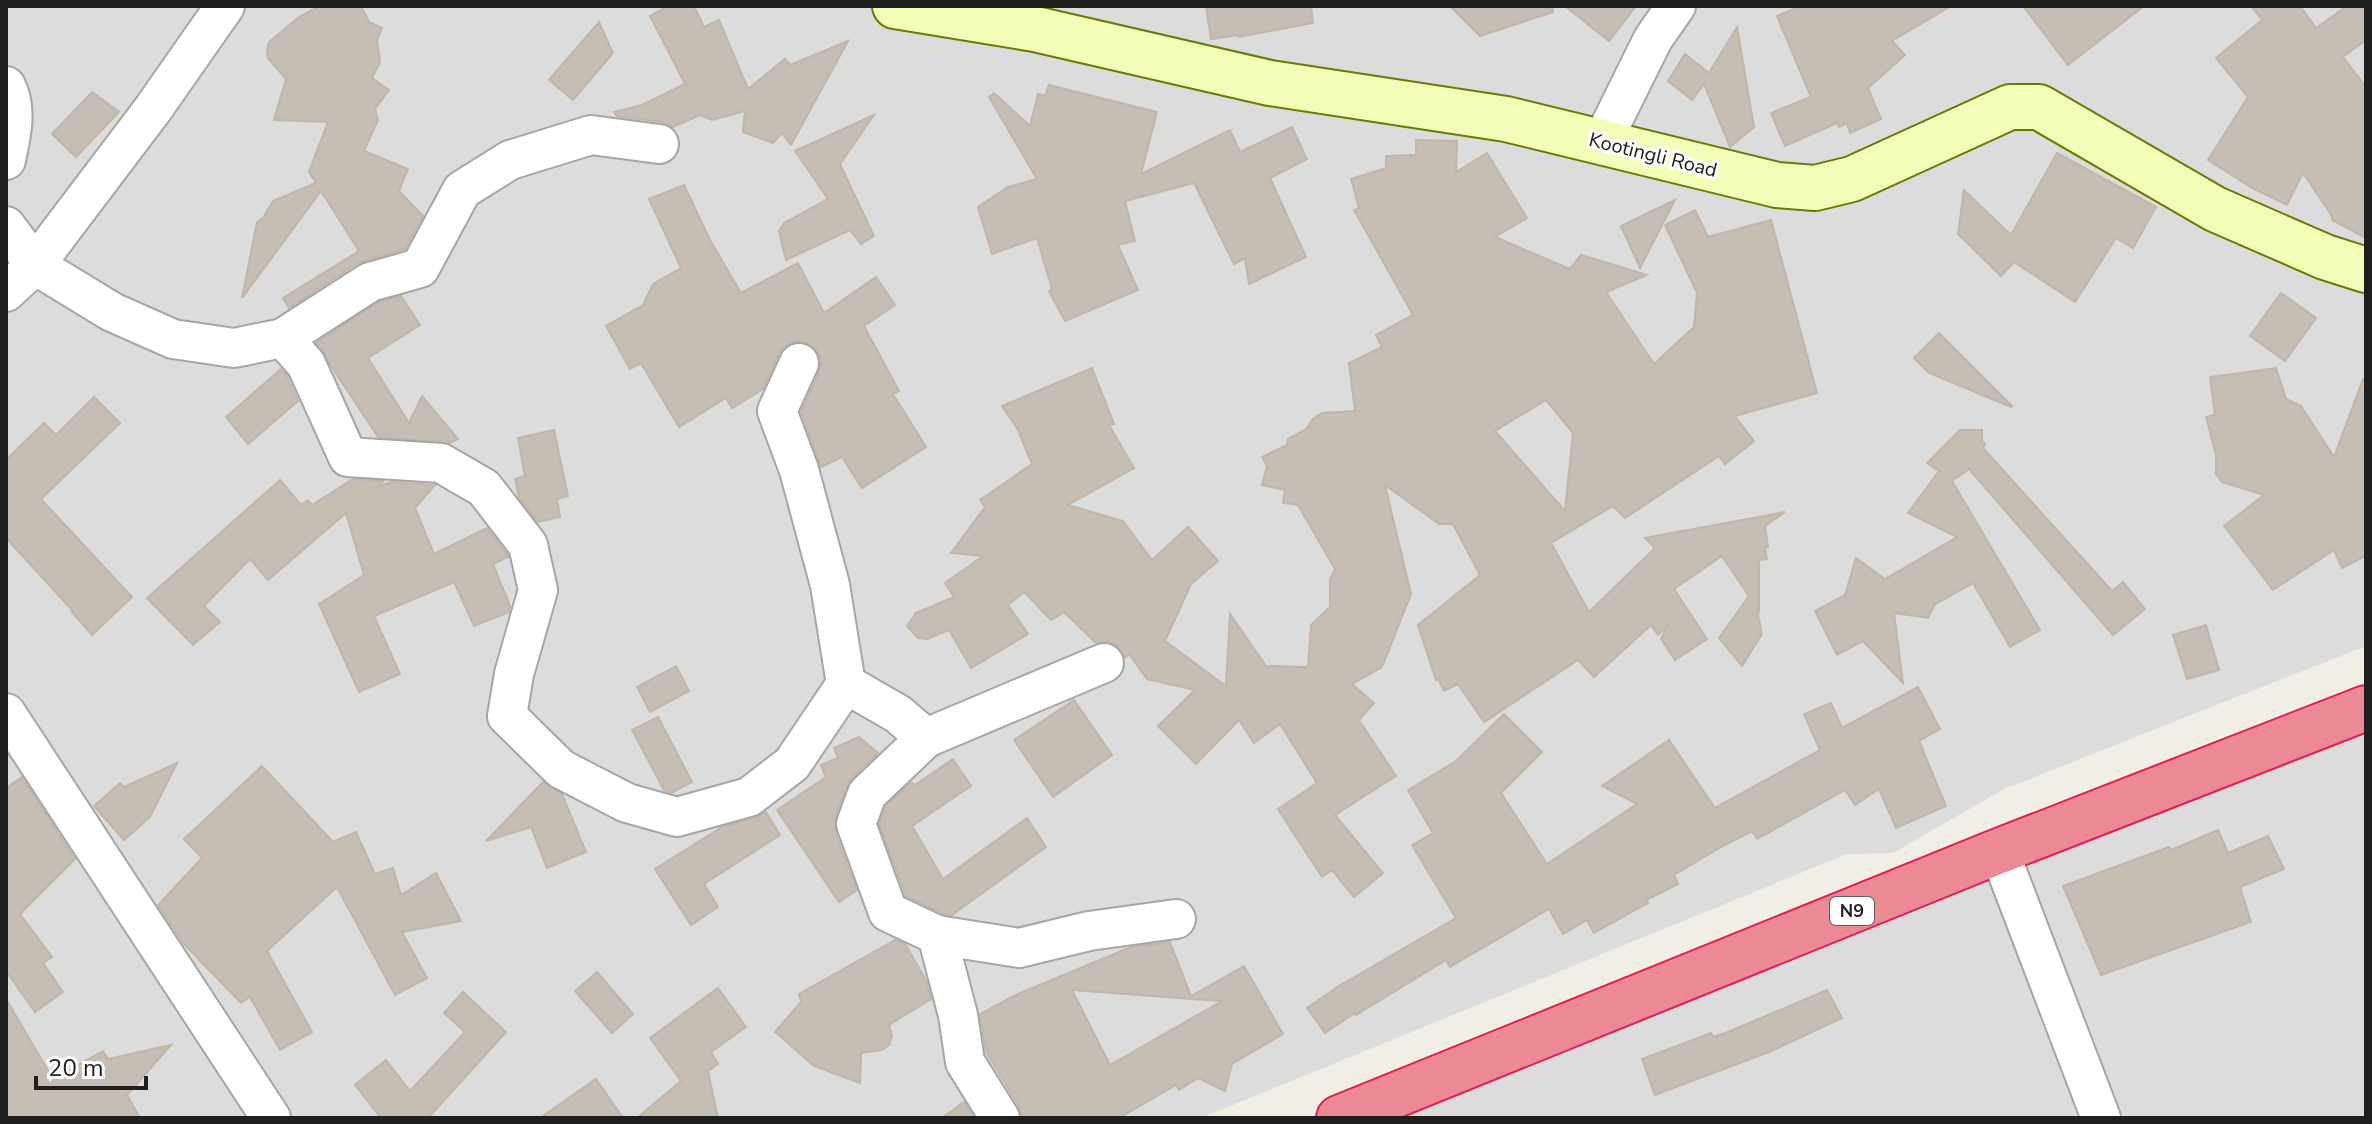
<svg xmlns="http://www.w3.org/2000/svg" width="2372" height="1124" font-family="'Nunito Sans',sans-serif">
	<rect width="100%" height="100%" fill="#f1eee5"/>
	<g fill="#dddcdc">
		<polygon points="6,6 2366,6 2366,646 2004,789 1893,853 1847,854 1201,1118 6,1118"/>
		<polygon points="2366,721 2366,1118 1392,1118"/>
	</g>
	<g fill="#c6bdb4" stroke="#c3b5a7" stroke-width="2" fill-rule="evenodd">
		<polygon points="320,6 361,6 369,22 382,28 377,40 380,62 372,78 389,90 375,109 378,120 364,151 408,169 399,191 423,216 405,249 358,263 289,308 283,298 359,251 321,191 242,298 257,222 263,218 273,201 316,183 309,172 328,122 274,120 286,79 268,58 267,50 269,42 299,17"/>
		<polygon points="668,6 694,6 704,27 719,20 748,89 785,59 790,65 848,41 791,145 782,133 773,143 743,132 745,111 712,120 700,115 673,127 662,122 617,116 614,112 642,105 685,84 650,16"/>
		<polygon points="1206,6 1311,6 1313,23 1238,37 1237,35 1211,39"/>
		<polygon points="1450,6 1552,6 1553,12 1480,36"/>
		<polygon points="1565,6 1636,6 1609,41"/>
		<polygon points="1801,6 1951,6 1892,41 1905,55 1868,88 1881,119 1850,133 1847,123 1839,127 1837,123 1785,146 1771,113 1811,97 1777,16"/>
		<polygon points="2023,6 2144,6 2068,65"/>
		<polygon points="2251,6 2300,6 2316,28 2347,6 2366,6 2366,40 2343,57 2366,87 2366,238 2332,220 2332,216 2303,173 2287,205 2252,188 2208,160 2248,97 2216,58 2262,20"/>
		<polygon points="599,22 613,53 573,100 549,80"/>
		<polygon points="1737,27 1754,127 1730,147 1704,84 1692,100 1668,81 1685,54 1709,73"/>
		<polygon points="1049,85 1157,112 1141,174 1230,130 1240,152 1292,127 1307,159 1270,178 1306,257 1249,284 1245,258 1234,264 1194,183 1125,201 1135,241 1118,245 1138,290 1065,321 1049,291 1052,289 1037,238 992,254 978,207 1008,187 1037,179 989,97 994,93 1030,126 1038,94 1045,96"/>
		<polygon points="92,92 119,112 76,157 52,134"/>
		<polygon points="874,115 840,164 874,236 861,244 850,230 786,260 779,231 784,223 828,199 795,151"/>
		<path d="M1416,140L1457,141L1456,172L1487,153L1527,218L1495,237L1570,269L1581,255L1647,275L1606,292L1654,364L1694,327L1697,293L1665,225L1695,210L1708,237L1771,220L1817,393L1735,416L1754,441L1725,464L1719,456L1625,518L1613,506L1551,543L1589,612L1655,548L1645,538L1785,512L1765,526L1768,547L1765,548L1767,559L1759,560V611L1756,606L1762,634L1742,666L1719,638L1749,596L1722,556L1674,589L1707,639L1675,660L1661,639L1668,625L1658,635L1651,625L1594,677L1578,660L1484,722L1458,684L1444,691L1438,679L1436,680L1418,625L1480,575L1453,524H1439L1385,485L1411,594L1382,667L1352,684L1374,703L1359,720L1396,776L1335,815L1383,873L1354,897L1332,870L1322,877L1278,809L1317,783L1280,724L1254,743L1239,720L1196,764L1158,726L1195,690L1147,679L1129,654L1125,658L1117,645L1108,641L1096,643L1064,612L1051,620L1024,592L1008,605L1028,634L971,668L949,630L927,639L918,638L907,626L916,613L954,597L945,583L983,556L951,553L985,507L980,500L1032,464L1017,428L1002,406L1092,368L1114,424L1109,425L1134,468L1068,505L1123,521L1152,560L1188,527L1218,561L1191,584L1165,641L1226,686L1230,614L1266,666L1308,667L1311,625L1330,607V580L1335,569L1298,505L1283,503L1285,490L1262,485L1267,466L1262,457L1287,445L1288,439L1306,429L1313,419L1322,413L1355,411L1349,363L1382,347L1376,335L1413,315L1354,210L1359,208L1351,179L1386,168V156L1416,155ZM1546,400L1573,433L1565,511L1495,431Z"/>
		<polygon points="2057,153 2156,207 2133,248 2116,238 2075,302 2014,262 2001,276 1958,234 1964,190 2011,235"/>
		<polygon points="684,185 710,240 741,293 798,263 824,313 876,277 895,305 864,326 899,391 893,394 926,447 862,488 842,457 821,467 801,412 819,372 821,360 816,350 807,343 798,341 787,345 779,353 763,389 732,408 726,398 679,427 641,363 630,369 606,326 643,305 653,284 681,268 649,199"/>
		<polygon points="1675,200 1640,268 1621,226"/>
		<polygon points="2281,293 2316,318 2285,361 2250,336"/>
		<polygon points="401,296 420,325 368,358 409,423 422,396 458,439 450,443 378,437 316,343 379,302"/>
		<polygon points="1939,333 2012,406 2011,407 1929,373 1914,358"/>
		<polygon points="2276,368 2286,399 2301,406 2334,457 2363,379 2366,379 2366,556 2342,568 2334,550 2273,590 2224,526 2264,495 2222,482 2216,474 2216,455 2206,417 2215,415 2210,377"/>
		<polygon points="281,369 287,376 298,401 248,444 226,417"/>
		<polygon points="94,397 120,423 41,499 132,597 92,635 72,612 73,611 6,538 6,460 44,423 56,435"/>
		<polygon points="554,430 568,496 557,499 560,517 538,522 519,498 515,479 525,476 518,438"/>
		<polygon points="1960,430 1982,430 1982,441 1985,444 1983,448 2112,591 2123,582 2145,609 2113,635 1969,469 1952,481 2040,630 2010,647 1973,583 1935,604 1928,618 1894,613 1903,683 1863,641 1837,655 1815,611 1845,595 1856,558 1885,579 1957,537 1908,513 1939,471 1927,463"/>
		<polygon points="353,479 383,481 378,486 392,482 435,485 415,508 434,554 487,528 508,555 508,557 493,564 510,606 509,612 474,626 454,582 374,616 400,674 359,692 319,604 364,575 346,513 268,580 250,559 204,606 220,622 193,645 147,598 280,480 301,505 308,500 312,505"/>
		<polygon points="2206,625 2219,670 2187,679 2173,635"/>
		<polygon points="676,666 689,691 650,712 637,687"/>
		<polygon points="1918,687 1940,729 1919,741 1946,806 1896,828 1879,789 1855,805 1845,790 1757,839 1752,831 1721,847 1674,875 1678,884 1646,900 1648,903 1594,933 1587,920 1563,934 1549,909 1450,967 1446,960 1356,1015 1355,1013 1325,1033 1307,1008 1339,986 1456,918 1412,845 1433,833 1408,790 1456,761 1504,714 1542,752 1501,793 1547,864 1637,804 1602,786 1669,740 1715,808 1820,750 1804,714 1831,703 1842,728"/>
		<polygon points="1074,700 1112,755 1053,797 1014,740"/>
		<polygon points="658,717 692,782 671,793 664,790 632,730"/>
		<polygon points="859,737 878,753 851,779 835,816 835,832 857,890 839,902 777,810 826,777 821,765 838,758 834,748"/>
		<polygon points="953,759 971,786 912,826 943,879 1027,818 1046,847 952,915 944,914 906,896 879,824 886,806 911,782 915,785"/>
		<polygon points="177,763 150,817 124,840 94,806 120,783 124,787"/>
		<polygon points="262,766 333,842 356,832 375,874 393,868 401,895 436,873 461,921 402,932 427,978 395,995 337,887 267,951 312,1032 280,1050 250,997 241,1003 184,944 158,905 202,858 184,839"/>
		<polygon points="22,777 75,859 20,914 52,957 43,963 63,992 35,1012 6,971 6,788"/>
		<polygon points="543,782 562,794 586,852 547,868 531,827 486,841"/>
		<polygon points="766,812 780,835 704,884 718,907 691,925 655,869 722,827 755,818"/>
		<polygon points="2218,830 2228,853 2268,836 2284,869 2240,887 2251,922 2101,975 2063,886 2169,847 2171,850"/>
		<polygon points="895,940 905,944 927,982 931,999 889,1025 892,1037 889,1045 882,1050 861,1053 860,1083 814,1066 775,1032 801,1002 799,994"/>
		<path d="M1170,942L1191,996L1244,966L1283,1034L1232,1064L1225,1091L1198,1078L1179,1090L1176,1085L1119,1118H1022L1019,1106L986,1052L980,1014L1018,994L1131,947ZM1072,990L1192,999L1222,1001L1110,1065Z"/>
		<polygon points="597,972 633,1014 612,1033 575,991"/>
		<polygon points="718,988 746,1027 711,1052 718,1064 708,1071 718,1118 637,1118 681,1081 650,1038"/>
		<polygon points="1827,990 1842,1018 1769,1052 1655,1095 1642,1059 1711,1033 1713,1037 1728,1032"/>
		<polygon points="463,992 506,1032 430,1116 432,1118 381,1118 355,1085 386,1060 410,1091 465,1032 444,1013"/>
		<polygon points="6,999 53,1079 103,1051 108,1059 171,1045 127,1095 140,1118 6,1118"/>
		<polygon points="596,1079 623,1118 540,1118"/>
		<polygon points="964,1102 974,1118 942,1118"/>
	</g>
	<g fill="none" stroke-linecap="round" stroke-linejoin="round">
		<defs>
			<g id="street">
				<path d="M6,86C18,109 11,136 6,160"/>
				<polyline points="1602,142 1653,39 1676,6"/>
				<polyline points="6,226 35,265 112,312 173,339 234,348 283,338 306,364 348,457 441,463 484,488 528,545 538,590 514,674 507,716 561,769 627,803 677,817 749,797 792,764 846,684 898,714 926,738 1104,663"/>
				<polyline points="6,292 35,265 153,109 225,6"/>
				<polyline points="283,338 370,282 420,268 462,190 510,160 591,135 659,144"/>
				<polyline points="799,363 777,411 799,470 830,585 846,684"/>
				<polyline points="6,713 271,1118"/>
				<polyline points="926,738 867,794 856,824 888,912 937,935 958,1015 965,1062 1000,1118"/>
				<polyline points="1999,851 2101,1118"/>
				<polyline points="937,935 1019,948 1089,931 1176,919"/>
			</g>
			<polyline id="secondary" points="895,6 1035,29 1270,83 1506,119 1777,185 1815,188 1852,179 2010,107 2039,107 2215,209 2325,257 2366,270"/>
			<polyline id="highway" points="1339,1118 1999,851 2366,708"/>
		</defs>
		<use href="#street" stroke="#a6a6a6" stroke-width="42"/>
		<use href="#secondary" stroke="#657d00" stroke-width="48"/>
		<use href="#highway" stroke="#e41d51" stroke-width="48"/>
		<use href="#street" stroke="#fff" stroke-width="38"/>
		<use href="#secondary" stroke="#f4fdb7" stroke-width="44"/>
		<use href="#highway" stroke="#eb8994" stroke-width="44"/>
	</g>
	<g text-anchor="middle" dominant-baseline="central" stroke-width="6" stroke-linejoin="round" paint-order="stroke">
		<rect fill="#fff" stroke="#626262" stroke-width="2" x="1830" y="897" width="44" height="28" rx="6"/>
		<g font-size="18" font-weight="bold" fill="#1f1f1f">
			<text x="1852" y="911">N9</text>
		</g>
		<g font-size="20" fill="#1f1f1f" stroke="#fff">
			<text transform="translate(1653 155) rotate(14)">Kootingli Road</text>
		</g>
	</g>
	<rect width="2372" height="1124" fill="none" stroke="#1f1f1f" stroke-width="16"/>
	<path d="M36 1076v12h110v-12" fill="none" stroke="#1f1f1f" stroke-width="4"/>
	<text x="48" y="1076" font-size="24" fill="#1f1f1f" stroke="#ffffff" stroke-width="6" paint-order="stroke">20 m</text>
</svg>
